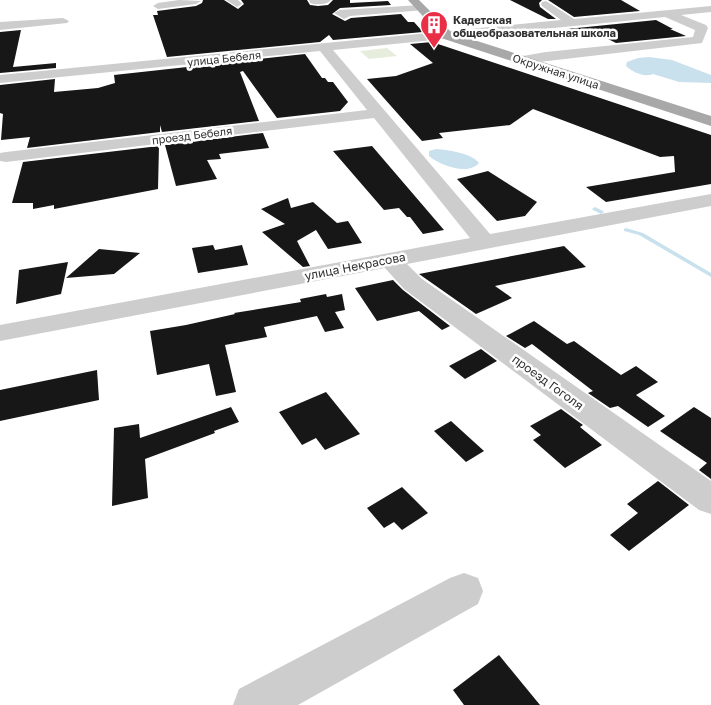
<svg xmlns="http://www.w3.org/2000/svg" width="711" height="705" font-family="'Golos Text',sans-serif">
	<rect width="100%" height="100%" fill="#fff"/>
	<polygon fill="#e6eddd" points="387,48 397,56 369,59 360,51"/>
	<g fill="#c9e1ed">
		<path d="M649,57L672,60L711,75V83L679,82L653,74C644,78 633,72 626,66L627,62L638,58Z"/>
		<path d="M436,149C449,150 471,153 479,163C468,176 439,165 429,156V151Z"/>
	</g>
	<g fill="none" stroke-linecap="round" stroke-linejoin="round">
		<g fill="#c9e1ed" fill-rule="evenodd">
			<polygon points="595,207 603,211 604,212 601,214 593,210 592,209"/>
			<polygon points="626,228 643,233 711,273 711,277 639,235 624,231 624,229"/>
		</g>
	</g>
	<g fill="#171717">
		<polygon points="203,0 224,0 238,9 244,4 241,0 307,0 310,5 318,6 328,5 333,0 350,0 350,3 388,1 391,5 340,8 332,14 345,21 351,18 401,14 408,22 414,22 423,32 333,40 329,35 320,42 167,57 153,15 158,15 157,11 196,6 202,3"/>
		<polygon points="510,0 542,0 539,3 540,7 556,19 548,19"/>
		<polygon points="548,0 621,0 640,11 574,17"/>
		<polygon points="656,20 673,29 670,29 686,36 616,43 596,33 580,35 567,29"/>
		<polygon points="21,30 13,67 56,63 56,68 0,73 0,32"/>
		<polygon points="432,42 711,135 711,184 606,202 586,187 675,172 674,156 660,157 533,109 510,125 439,133 443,138 422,141 367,79 396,76 433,63 410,44"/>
		<polygon points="305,54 322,78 325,78 328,82 333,82 348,102 340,111 277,118 243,71 240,72 259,121 162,132 160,125 160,132 27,148 30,137 1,140 3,114 0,113 0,85 55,79 54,92 98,88 115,83 114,75"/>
		<polygon points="263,133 269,148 219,154 221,159 207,160 217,179 176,186 165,145"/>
		<polygon points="159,146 158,189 54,209 54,205 33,209 33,203 12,203 23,162"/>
		<polygon points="372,146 444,230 423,234 410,217 407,217 399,208 384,210 333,151"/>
		<polygon points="488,171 537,202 525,216 497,221 457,179"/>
		<polygon points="288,198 291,208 313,202 337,223 348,221 362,243 328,249 316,230 297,241 310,266 303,267 262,232 285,224 261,209"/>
		<polygon points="213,245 215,250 242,245 248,265 198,273 192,248"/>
		<polygon points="564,246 586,267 495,286 512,298 476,314 419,274"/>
		<polygon points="99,249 140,253 114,274 66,278"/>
		<polygon points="68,262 61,294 16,304 19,270"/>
		<polygon points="393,280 403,290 450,326 442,330 419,311 377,321 355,288"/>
		<polygon points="326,294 327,297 342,294 345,310 335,312 344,328 325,332 317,316 264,327 267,337 225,345 236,392 216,396 209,364 157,375 150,331 186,325 235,314 234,313 301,302 300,299"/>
		<polygon points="534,321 567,344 574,341 621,375 636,366 658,382 636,395 665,416 648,427 618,406 610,408 588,393 593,391 532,344 525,348 506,336"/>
		<polygon points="481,349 497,361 465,379 449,366"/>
		<polygon points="97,370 99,400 0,421 0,390"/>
		<polygon points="326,392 360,434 325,450 316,438 302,445 279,412"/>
		<polygon points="231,407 239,422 214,431 215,433 145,459 148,498 112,506 114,428 139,424 140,438"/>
		<polygon points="694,407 711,418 711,479 699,470 707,463 660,431"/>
		<polygon points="561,409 583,425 580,427 602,445 565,468 533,440 541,435 530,426"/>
		<polygon points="451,421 484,451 466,462 434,431"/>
		<polygon points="658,481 689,505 629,551 610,535 638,513 627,504"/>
		<polygon points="402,487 428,513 402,530 394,522 384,528 367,508"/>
		<polygon points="499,655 540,705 464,705 453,690"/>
	</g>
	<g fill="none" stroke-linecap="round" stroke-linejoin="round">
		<g fill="#cdcdcd" fill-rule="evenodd">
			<polygon points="179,0 201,1 196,4 158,9 153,6 158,3"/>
			<polygon points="226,0 238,0 242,4 237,7"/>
			<path d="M309,0H331C327,5 316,5 310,3Z"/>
			<polygon points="546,1 574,19 711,6 711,12 681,15 706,25 708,28 702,43 522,64 515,60 517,57 546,52 693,37 695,30 665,17 333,50 490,234 711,194 711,206 407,264 422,279 711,481 711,514 699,510 404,289 385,268 0,341 0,325 470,238 374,118 6,162 0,161 0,153 6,152 367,110 320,51 0,83 0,75 561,20 542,6 541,4 542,2"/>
			<polygon points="421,5 426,8 425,10 350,16 344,19 334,13 340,10"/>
			<polygon points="63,18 69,21 67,23 0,30 0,22"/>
			<polygon points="464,573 478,578 483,591 478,604 298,705 233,705 239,689 450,578"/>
		</g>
		<polygon fill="#a8a8a8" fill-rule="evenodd" points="408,0 419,0 452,33 711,116 711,126 444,39"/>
	</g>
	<defs>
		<symbol id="building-pin" viewBox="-11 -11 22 30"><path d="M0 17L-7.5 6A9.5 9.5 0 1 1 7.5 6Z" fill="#ea2e46" stroke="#fff"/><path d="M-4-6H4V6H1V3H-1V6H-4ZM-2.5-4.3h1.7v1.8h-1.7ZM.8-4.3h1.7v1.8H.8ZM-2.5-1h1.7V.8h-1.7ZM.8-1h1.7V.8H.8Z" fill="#fff"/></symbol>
	</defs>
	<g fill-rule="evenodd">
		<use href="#building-pin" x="418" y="9" width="32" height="43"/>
	</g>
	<g text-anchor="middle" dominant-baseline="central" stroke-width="5" stroke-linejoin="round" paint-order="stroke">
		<g font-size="11" font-weight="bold" fill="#303030" stroke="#fff" text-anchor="start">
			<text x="453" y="19">Кадетская<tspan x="453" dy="13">общеобразовательная школа</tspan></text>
		</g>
		<g font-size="11" fill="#303030" stroke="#fff">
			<text transform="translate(224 58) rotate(-6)">улица Бебеля</text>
			<text transform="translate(556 71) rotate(18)">Окружная улица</text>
			<text transform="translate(192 135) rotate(-7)">проезд Бебеля</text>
		</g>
		<g font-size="12" fill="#303030" stroke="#fff">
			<text transform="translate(355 266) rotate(-11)">улица Некрасова</text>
			<text transform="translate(548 382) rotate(36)">проезд Гоголя</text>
		</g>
	</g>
</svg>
